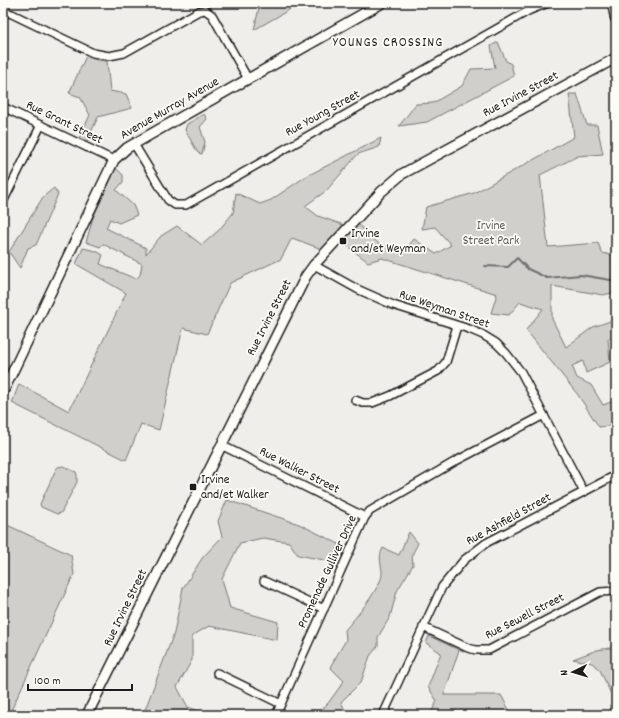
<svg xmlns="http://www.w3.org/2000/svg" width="619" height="718" font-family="Dekko,sans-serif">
	<rect width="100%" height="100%" fill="#f0eeea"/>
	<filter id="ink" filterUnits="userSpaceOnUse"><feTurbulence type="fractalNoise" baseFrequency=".025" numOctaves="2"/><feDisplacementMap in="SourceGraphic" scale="8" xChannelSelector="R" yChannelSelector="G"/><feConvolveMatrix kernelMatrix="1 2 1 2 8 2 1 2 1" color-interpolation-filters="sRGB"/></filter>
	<g filter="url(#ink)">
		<g fill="#d0cfcc" stroke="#767674">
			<polygon points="260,3 301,3 254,30"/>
			<polygon points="498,42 506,61 511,64 514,76 427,122 399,126 416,104 433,103 462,86 471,69 495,68 491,46"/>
			<polygon points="86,56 97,60 107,61 110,91 126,94 132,108 98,117 87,141 79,138 90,115 80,97 69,93"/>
			<polygon points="569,94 577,94 587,125 597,125 603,154 578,156 540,175 548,247 598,243 602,253 616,256 616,292 603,295 552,286 552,319 566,347 593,327 616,319 616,335 608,339 610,362 586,373 583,361 572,366 577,378 591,385 603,405 616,400 616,425 599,427 578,395 526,330 543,309 520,302 509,315 491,313 497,294 382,258 368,262 345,244 336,241 327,251 292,238 281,259 230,283 207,334 183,328 159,430 141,424 126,460 12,403 19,384 69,411 126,293 76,264 83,248 96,251 103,255 100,264 136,279 140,275 142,264 103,244 100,247 86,242 93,218 116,168 123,175 123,182 116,190 133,205 137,215 119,223 110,219 106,228 146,248 146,254 161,236 177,226 202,245 219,230 233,213 236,193 260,204 271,200 305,177 381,138 379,147 358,154 326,191 305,206 318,216 349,227 355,221 378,243 403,253 414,239 436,254 451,245 435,227 422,229 426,207 474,193 574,137"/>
			<polygon points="204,114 207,119 200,127 205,142 202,154 198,153 185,130 187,124"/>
			<polygon points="54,188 58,194 36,245 28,248 20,268 9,252 43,197"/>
			<polygon points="63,466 76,472 77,475 77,482 61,513 57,514 41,507 40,504 56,469 58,467"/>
			<polygon points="227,500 299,524 339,544 335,562 298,555 289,542 263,538 240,543 222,579 230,608 278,622 277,640 209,626 192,636 192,660 177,687 188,707 210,715 143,715 174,633 183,588 203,557 222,537 218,521"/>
			<polygon points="3,523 71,555 74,574 9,715 3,715"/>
			<path d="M409,532L418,543L412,555L413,565L397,591L390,617L378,637V646L370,656L361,682L341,702L347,714L345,715H317L329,702L344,681L330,667L346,640L345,630C357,616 374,596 381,579C385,569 376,560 383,548L399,555Z"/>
			<polygon points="429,636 459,650 444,695 501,695 512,715 430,715 437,701 428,687 441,653 426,643"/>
			<polygon points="616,647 616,705 600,670 592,663 573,659 597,650"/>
		</g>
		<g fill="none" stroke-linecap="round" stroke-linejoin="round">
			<polyline stroke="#706f6d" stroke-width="2" points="485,266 508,267 517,258 528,269 547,278 581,275 616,281"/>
			<defs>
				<g id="minor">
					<polyline points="3,13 9,13 12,14 93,53 109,56 124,53 199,11 205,10 212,15 248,79"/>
					<polyline points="3,107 105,156 114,160"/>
					<polyline points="134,144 168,200 175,205 186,205 530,10 548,3"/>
					<polyline points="3,202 41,125"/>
					<polyline points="314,265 357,289 393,305 469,329 483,335 496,343 506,353 521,372 584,492"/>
					<polyline points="355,400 363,403 372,403 390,396 438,371 446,362 457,326"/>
					<polyline points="221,445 365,517"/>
					<polyline points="264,581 324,609"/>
					<polyline points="423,627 468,648 476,650 489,650 600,592 616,591"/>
					<polyline points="217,673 281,704"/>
					<polyline points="276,715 365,517 370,511 456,461 544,415"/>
					<polyline points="383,715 442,587 464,560 486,543 616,475"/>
				</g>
				<g id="tertiary">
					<polyline points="3,392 114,160 127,148 153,133 382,3"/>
					<polyline points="87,715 306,276 314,265 381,192 402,174 616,58"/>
				</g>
				<polyline id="secondary" points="613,3 616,18"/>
			</defs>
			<use href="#minor" stroke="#1c1c1c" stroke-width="10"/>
			<use href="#tertiary" stroke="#1c1c1c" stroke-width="12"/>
			<use href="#secondary" stroke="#1c1c1c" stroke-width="13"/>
			<use href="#minor" stroke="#fdfcf7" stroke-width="7"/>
			<use href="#tertiary" stroke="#fdfcf7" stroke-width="9"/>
			<use href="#secondary" stroke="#fdfcf7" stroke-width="10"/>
		</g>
	</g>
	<g fill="#1c1c1c" stroke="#fdfcf7" stroke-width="1.5">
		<rect x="339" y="237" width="8" height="8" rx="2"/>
		<rect x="189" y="483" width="8" height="8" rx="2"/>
	</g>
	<g text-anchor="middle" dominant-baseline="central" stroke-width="3.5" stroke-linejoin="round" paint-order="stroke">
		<g font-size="13" fill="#1c1c1c" stroke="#fdfcf7">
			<text transform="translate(521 95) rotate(-28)">Rue Irvine Street</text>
			<text transform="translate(170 109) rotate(-30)">Avenue Murray Avenue</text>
			<text transform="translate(323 114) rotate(-29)">Rue Young Street</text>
			<text transform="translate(64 123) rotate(26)">Rue Grant Street</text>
			<text transform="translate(444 310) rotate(19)">Rue Weyman Street</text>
			<text transform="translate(270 318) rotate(-63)">Rue Irvine Street</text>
			<text transform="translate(299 471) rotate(27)">Rue Walker Street</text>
			<text transform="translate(509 520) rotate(-29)">Rue Ashfield Street</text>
			<text transform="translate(328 572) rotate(-65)">Promenade Gulliver Drive</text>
			<text transform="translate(126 608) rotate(-64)">Rue Irvine Street</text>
			<text transform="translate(525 617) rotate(-27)">Rue Sewell Street</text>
		</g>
		<g font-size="13" fill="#5b5b5a" stroke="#fdfcf7">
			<text x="491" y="226">Irvine<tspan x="491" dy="15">Street Park</tspan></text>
		</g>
		<g font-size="13" fill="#1c1c1c" stroke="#fdfcf7" text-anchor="start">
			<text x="351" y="234">Irvine<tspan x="351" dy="15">and/et Weyman</tspan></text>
			<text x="201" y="480">Irvine<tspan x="201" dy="15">and/et Walker</tspan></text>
		</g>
		<g font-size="14" letter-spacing="1" fill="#1c1c1c" stroke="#fdfcf7">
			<text x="388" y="43">YOUNGS CROSSING</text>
		</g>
	</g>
	<rect width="619" height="718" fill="none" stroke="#fdfcf7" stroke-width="16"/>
	<rect x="8" y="8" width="603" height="702" fill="none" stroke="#1c1c1c" stroke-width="1.5" filter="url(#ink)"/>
	<g transform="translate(573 672) rotate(265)" stroke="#fdfcf7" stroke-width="3" paint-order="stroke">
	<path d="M0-3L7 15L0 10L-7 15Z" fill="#1c1c1c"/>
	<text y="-6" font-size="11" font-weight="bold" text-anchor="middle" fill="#1c1c1c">N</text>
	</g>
	<path d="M28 684v6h104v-6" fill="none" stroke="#1c1c1c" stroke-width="2"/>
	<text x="34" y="684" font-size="12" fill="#1c1c1c" stroke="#fdfcf7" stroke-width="3" paint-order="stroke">100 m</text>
</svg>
